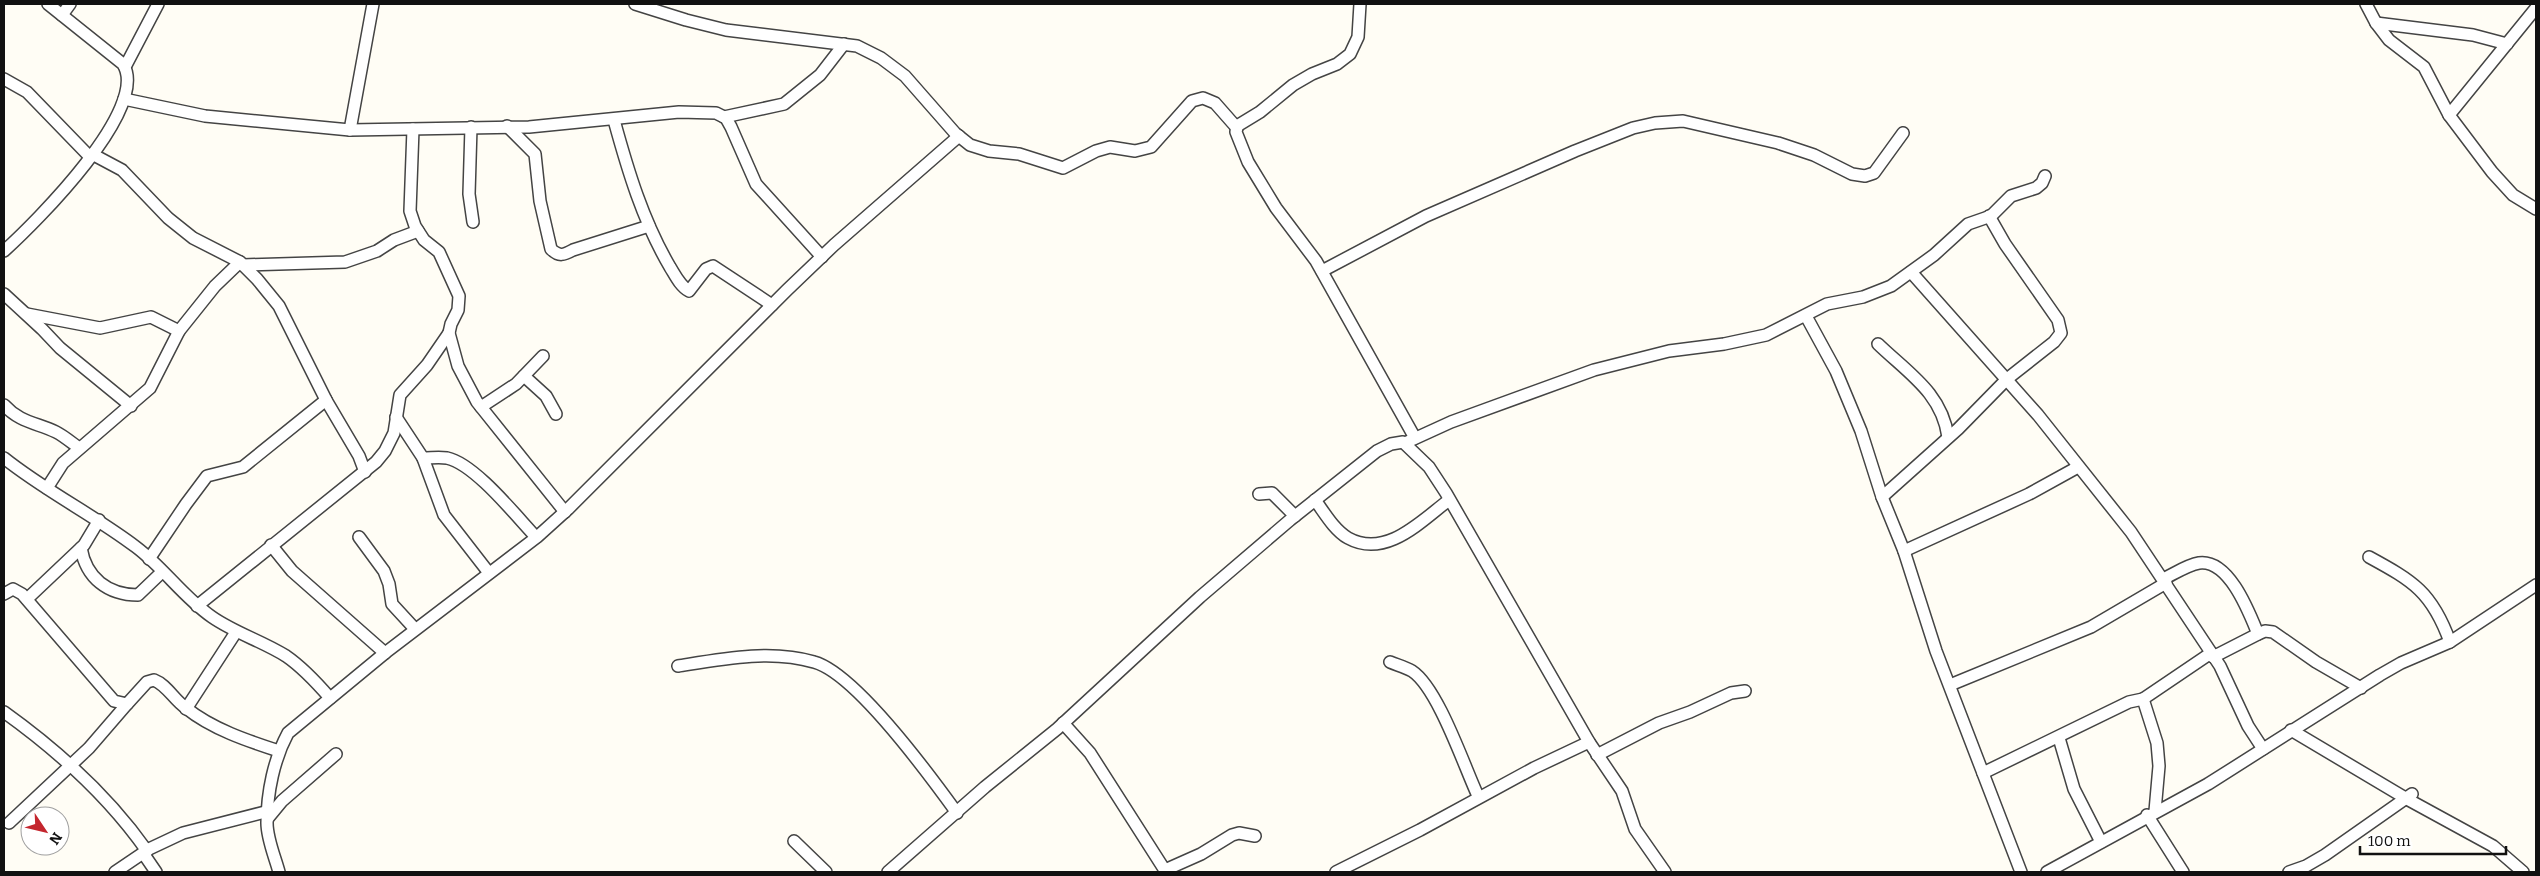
<svg xmlns="http://www.w3.org/2000/svg" width="2540" height="876" font-family="Bitter,serif">
	<rect width="100%" height="100%" fill="#fffdf5"/>
	<g fill="none" stroke-linecap="round" stroke-linejoin="round">
		<defs>
			<g id="street">
				<polyline points="635,4 686,20 726,30 857,46 881,58 905,76 955,133 970,145 989,151 1019,154 1063,168 1096,151 1110,147 1135,151 1151,147 1192,101 1203,98 1215,103 1237,128"/>
				<polyline points="1360,4 1358,37 1350,54 1337,64 1312,74 1293,85 1260,112 1237,126 1236,132 1248,162 1276,208 1316,261 1415,438"/>
				<polyline points="2366,4 2376,23 2389,40 2424,67 2449,115 2492,172 2513,195 2536,209"/>
				<polyline points="62,15 70,4"/>
				<polyline points="2376,23 2473,35 2507,44"/>
				<polyline points="125,67 158,4"/>
				<polyline points="4,79 27,92 90,157"/>
				<polyline points="124,99 205,116 350,130 529,127 679,112 716,113 726,118 731,127 756,184 822,257"/>
				<polyline points="2449,115 2536,8"/>
				<polyline points="724,117 784,104 820,75 844,44"/>
				<path d="M614,120C628,171 643,221 670,267C675,275 680,286 689,291L706,269L713,266L772,305"/>
				<path d="M507,126L535,154L540,201L551,249C559,257 564,255 573,250L649,226"/>
				<polyline points="471,127 469,194 473,222"/>
				<polyline points="413,129 410,211 415,226 424,240 439,252 459,296 458,310 451,324 449,333 458,366 477,402 565,512"/>
				<polyline points="350,130 373,4"/>
				<polyline points="92,154 122,170 168,218 193,238 240,262 257,279 279,306 326,400 359,456 365,472"/>
				<path d="M4,251C36,222 151,108 123,64L48,4"/>
				<polyline points="243,265 345,262 377,251 394,240 418,231"/>
				<polyline points="1322,271 1426,216 1575,151 1633,128 1655,123 1683,121 1778,143 1814,155 1852,174 1865,176 1874,173 1903,133"/>
				<polyline points="1911,272 2038,415 2131,532 2220,666 2248,726 2263,749"/>
				<polyline points="4,294 42,329 60,348 131,406"/>
				<polyline points="27,314 100,328 151,317 179,331"/>
				<polyline points="1806,316 1836,371 1861,431 1882,497 1904,551 1936,651 2021,872"/>
				<path d="M1878,344C1908,373 1942,393 1948,437"/>
				<polyline points="524,376 546,396 556,414"/>
				<path d="M4,405C19,422 37,423 56,432C64,436 72,443 79,448"/>
				<polyline points="481,407 516,384 543,356"/>
				<polyline points="396,417 423,458 444,515 489,573"/>
				<polyline points="1405,443 1451,422 1594,370 1669,351 1724,344 1766,335 1827,304 1863,297 1891,286 1934,255 1968,224 1991,216 2011,196 2036,188 2042,183 2045,176"/>
				<path d="M4,458C45,491 94,515 136,547C164,568 183,597 212,617C235,633 262,641 286,656C302,667 317,683 330,698"/>
				<path d="M423,458C431,458 439,457 447,458C475,464 516,516 536,537"/>
				<polyline points="47,488 63,463 150,388 179,331 215,286 240,262"/>
				<polyline points="1259,494 1272,493 1295,516"/>
				<polyline points="1882,497 1958,429 2007,379 2054,342 2061,333 2058,320 2005,244 1989,216"/>
				<path d="M1315,500C1324,512 1334,530 1348,538C1386,559 1421,521 1449,500"/>
				<polyline points="359,537 384,571 389,584 392,604 415,629"/>
				<polyline points="271,545 292,571 385,653"/>
				<path d="M81,548C86,578 108,595 138,595L162,572"/>
				<polyline points="1904,551 2029,494 2078,467"/>
				<path d="M2369,557C2413,581 2432,592 2450,642"/>
				<polyline points="149,559 186,504 207,476 243,467 326,400"/>
				<path d="M2163,579C2174,574 2187,565 2199,563C2229,559 2249,612 2258,634"/>
				<path d="M4,594L13,589L22,594L114,701L127,704L147,682L154,680C167,685 174,700 186,708C212,729 248,741 279,751"/>
				<polyline points="27,599 84,545 99,520"/>
				<polyline points="197,606 376,462 385,451 394,433 400,395 427,365 449,333"/>
				<polyline points="2213,657 2258,634 2265,631 2273,632 2316,662 2361,688"/>
				<path d="M1390,662C1397,665 1405,667 1412,671C1438,688 1464,766 1478,796"/>
				<path d="M678,666C721,659 771,649 814,662C855,673 931,777 957,813"/>
				<polyline points="1950,685 2091,627 2166,583"/>
				<polyline points="186,709 236,632"/>
				<path d="M4,712C57,750 109,797 147,851"/>
				<polyline points="1063,723 1090,753 1166,872"/>
				<polyline points="2291,730 2407,799 2493,846 2523,872"/>
				<polyline points="2059,738 2074,789 2101,842"/>
				<polyline points="1597,755 1659,723 1690,712 1731,693 1745,691"/>
				<polyline points="1983,773 2129,702 2143,699"/>
				<polyline points="2155,811 2159,766 2157,743 2143,699 2211,653"/>
				<polyline points="2147,815 2183,872"/>
				<polyline points="268,818 282,801 336,754"/>
				<polyline points="9,823 89,748 127,704"/>
				<polyline points="794,841 826,872"/>
				<polyline points="143,853 156,872"/>
				<polyline points="1165,870 1201,854 1232,835 1239,833 1255,836"/>
				<polyline points="115,872 149,849 183,833 269,811"/>
				<path d="M279,872C275,857 267,839 267,823C267,792 274,759 288,733L385,653L537,537L568,509L787,290L834,245L959,136"/>
				<polyline points="888,872 985,787 1057,729 1200,597 1290,520 1377,451 1391,444 1403,442 1429,467 1446,493 1589,742 1622,791 1635,829 1665,872"/>
				<polyline points="1336,872 1420,830 1534,768 1589,742"/>
				<polyline points="2047,872 2208,784 2380,675 2401,663 2450,642 2536,585"/>
				<polyline points="2289,872 2306,866 2325,855 2412,794"/>
			</g>
		</defs>
		<use href="#street" stroke="#444" stroke-width="14"/>
		<use href="#street" stroke="#fff" stroke-width="11"/>
	</g>
	<rect width="2540" height="876" fill="none" stroke="#111111" stroke-width="10"/>
	<g transform="translate(45 831) rotate(125)"><circle r="24" fill="#ffffff" stroke="#a0a0a0"/>
	<path d="M0-4L9 19L0 12L-9 19Z" fill="#c4262e"/>
	<text y="-8" font-size="14" font-weight="bold" text-anchor="middle" fill="#111111">N</text>
	</g>
	<path d="M2360 846v8h146v-8" fill="none" stroke="#111111" stroke-width="2.5"/>
	<text x="2368" y="846" font-size="15" fill="#111111" stroke="#ffffff" stroke-width="4" paint-order="stroke">100 m</text>
</svg>
